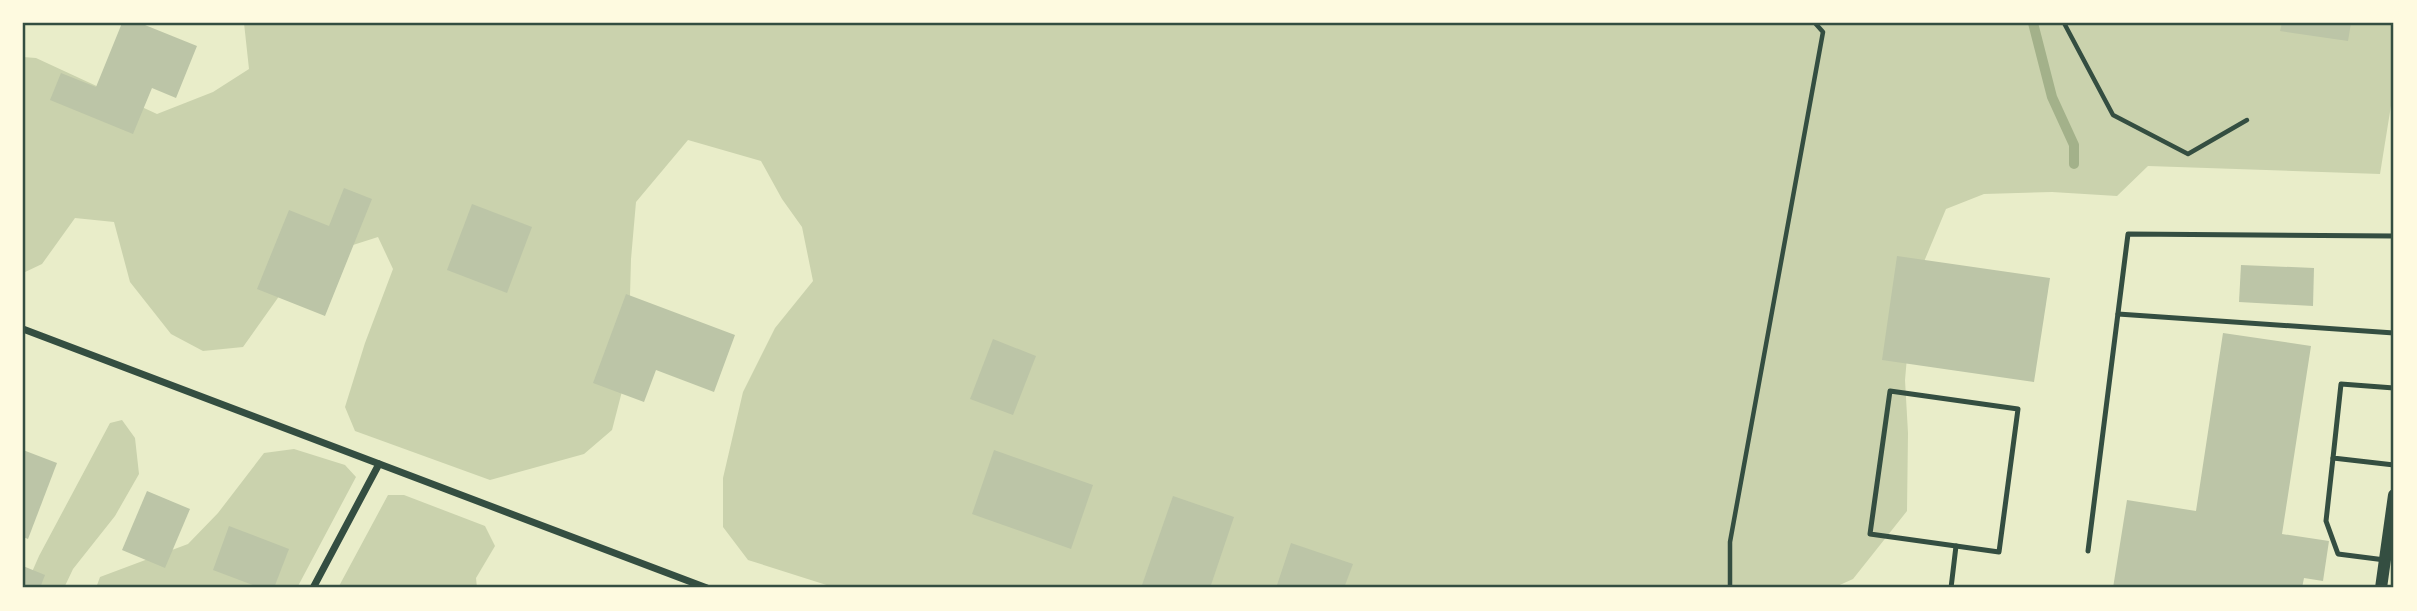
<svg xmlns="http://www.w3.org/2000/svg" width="2417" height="611" font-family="'DM Sans',sans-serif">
	<rect width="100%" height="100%" fill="#e9edc9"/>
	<g fill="#cad2ad">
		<polygon points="244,23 2394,23 2394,87 2380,174 2148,166 2117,196 2052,192 1984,194 1946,209 1913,288 1905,380 1908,433 1907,511 1853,579 1833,588 836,588 748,560 723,527 723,478 743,392 775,328 813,281 802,227 782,199 761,161 688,140 636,202 631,259 628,368 612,430 584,454 490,480 355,431 345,407 365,343 393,269 378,237 328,253 292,278 243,347 203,351 171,334 130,282 114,222 75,218 42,264 23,273 23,57 36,58 157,114 213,92 249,69"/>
		<polygon points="122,420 135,438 139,474 115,516 73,569 64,588 25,588 39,556 110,423"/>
		<polygon points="294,449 345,465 356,477 297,588 96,588 100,577 188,544 218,513 264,453"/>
		<polygon points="388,495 404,495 485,526 495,546 476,578 477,588 338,588"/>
	</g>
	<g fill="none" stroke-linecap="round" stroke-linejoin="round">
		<polyline stroke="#a3b18a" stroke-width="10" points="2033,23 2052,97 2074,145 2074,164"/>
	</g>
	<g fill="#bcc5a7">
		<polygon points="122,23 140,23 197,46 176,98 152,88 133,134 50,100 61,73 96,87"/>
		<polygon points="2282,23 2351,23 2348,41 2280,31"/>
		<polygon points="344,188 372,199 325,316 257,289 289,210 329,226"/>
		<polygon points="472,204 532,227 507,293 447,270"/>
		<polygon points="1897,256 2050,278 2034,382 1882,360"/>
		<polygon points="2241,265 2314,268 2313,306 2239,302"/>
		<polygon points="626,294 735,335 714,392 656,370 644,402 593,383"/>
		<polygon points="2223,333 2311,346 2282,534 2329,541 2323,581 2304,578 2302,588 2113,588 2127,500 2196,511"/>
		<polygon points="993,339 1036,356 1013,415 970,399"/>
		<polygon points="23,450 57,463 28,539 23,537"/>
		<polygon points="994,450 1093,485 1071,549 972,514"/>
		<polygon points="147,491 190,509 165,568 122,550"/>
		<polygon points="1173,496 1234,517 1210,588 1141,588"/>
		<polygon points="229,526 289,549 274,588 261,588 213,570"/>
		<polygon points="1291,543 1353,564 1344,588 1276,588"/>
		<polygon points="23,566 45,575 40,588 23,588"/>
	</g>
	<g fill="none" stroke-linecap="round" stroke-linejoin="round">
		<g stroke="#344e41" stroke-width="4.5">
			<polyline points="2064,23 2113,115 2188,154 2247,120"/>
			<polyline points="1730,588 1730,542 1823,32 1815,23"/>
		</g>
		<g stroke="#344e41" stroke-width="5">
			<polyline points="2118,314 2394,333"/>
			<polyline points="2394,388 2341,384 2333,458 2394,465"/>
			<polygon points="1890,391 2018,409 1999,552 1870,534"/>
			<polyline points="2333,458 2326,521 2338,554 2385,560"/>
			<polyline points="2088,551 2128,234 2394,236"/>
			<polyline points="1951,588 1956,546"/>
		</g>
		<g stroke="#344e41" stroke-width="7">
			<polyline points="23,329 707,588"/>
			<polyline points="313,588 379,464"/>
		</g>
		<polyline stroke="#344e41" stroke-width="12" points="2381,588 2394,495"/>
	</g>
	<rect width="2417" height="611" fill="none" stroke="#fefae0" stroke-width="49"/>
	<rect x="24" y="24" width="2368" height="562" fill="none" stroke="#344e41" stroke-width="2.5"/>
</svg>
